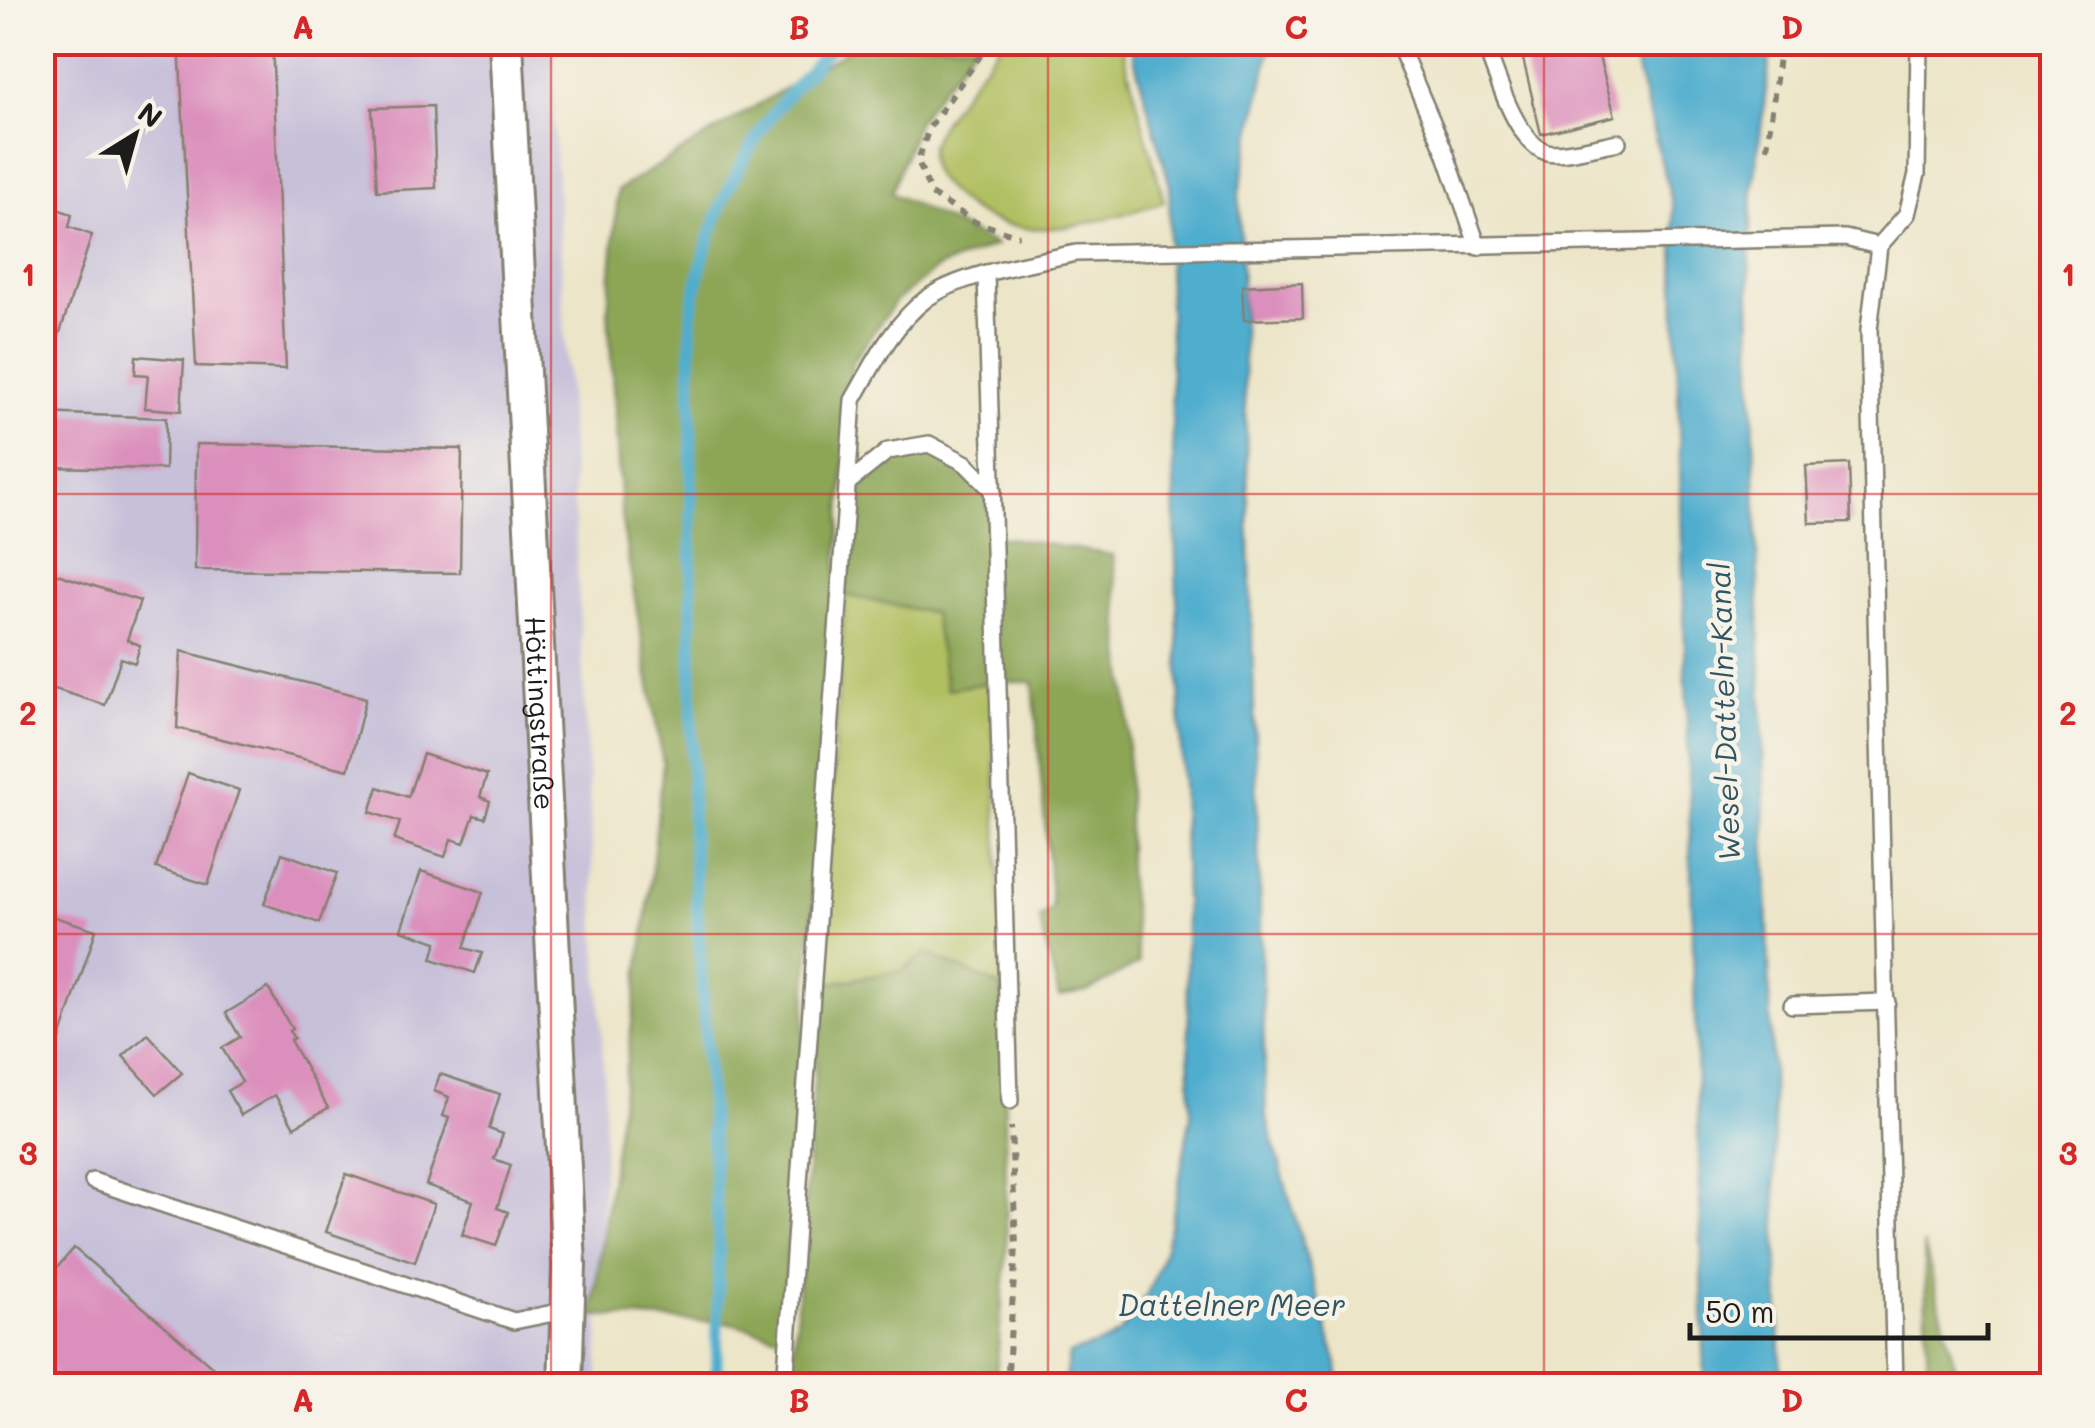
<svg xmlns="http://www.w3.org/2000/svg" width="2095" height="1428" font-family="Mali,sans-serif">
	<rect width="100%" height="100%" fill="#f7f3e8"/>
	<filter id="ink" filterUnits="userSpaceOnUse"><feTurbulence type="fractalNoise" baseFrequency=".01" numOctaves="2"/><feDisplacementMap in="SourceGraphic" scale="20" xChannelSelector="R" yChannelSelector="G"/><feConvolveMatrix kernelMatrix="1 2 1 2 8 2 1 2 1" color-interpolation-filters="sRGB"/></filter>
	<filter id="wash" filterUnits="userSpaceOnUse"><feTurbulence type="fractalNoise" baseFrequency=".0048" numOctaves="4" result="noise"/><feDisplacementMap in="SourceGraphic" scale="40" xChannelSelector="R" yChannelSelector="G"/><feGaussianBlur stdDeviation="2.25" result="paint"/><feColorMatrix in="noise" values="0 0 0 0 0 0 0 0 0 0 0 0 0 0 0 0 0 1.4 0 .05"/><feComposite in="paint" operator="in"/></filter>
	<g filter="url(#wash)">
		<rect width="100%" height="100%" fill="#ece5c8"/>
		<polygon fill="#c6c0d9" points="42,43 555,43 554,122 605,1097 598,1385 43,1385"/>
		<g fill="#b0bf61" stroke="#666e3e" stroke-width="2.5">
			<path d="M1001,43H1121L1164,202C1094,222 1015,253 954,196C940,183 928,173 930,151C932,126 985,67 1001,43Z"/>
			<polygon points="845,595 933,613 947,689 992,682 1003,988 901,971 818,985"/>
		</g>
		<g fill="#8ca657" stroke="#54613a" stroke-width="2.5">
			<polygon points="859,43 976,43 918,120 891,193 996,245 937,268 896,301 852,362 782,1337 731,1323 592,1315 649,898 663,763 622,522 608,310 618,190"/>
			<polygon points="930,450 961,468 988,492 990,535 1113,555 1128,712 1128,874 1139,963 1088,991 1059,997 1039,918 1052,908 1033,682 992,682 947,689 933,613 845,595 855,486 889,455"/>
			<polygon points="926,953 1003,988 1007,1248 995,1385 791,1386 816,1055 818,985 901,971"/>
			<polygon points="1924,1244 1960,1385 1928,1385"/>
		</g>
		<g fill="#50adce" stroke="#366475" stroke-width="2.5">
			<path d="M1130,43H1271L1239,193L1266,1116L1337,1364L1339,1385L1064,1386L1069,1354C1083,1348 1108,1344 1119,1333C1171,1283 1177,1183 1191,1115L1168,264L1170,186Z"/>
			<polygon points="1630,43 1772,43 1753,189 1749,264 1781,1385 1705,1385 1673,206"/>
		</g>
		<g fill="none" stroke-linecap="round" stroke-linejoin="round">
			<path stroke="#50adce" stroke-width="12" d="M716,1386L719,1247L692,831L691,320C699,253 723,190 760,132C780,100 810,71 835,42"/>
		</g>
		<g id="blocks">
			<g fill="#db8fbc">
				<polygon points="179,42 272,42 286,369 196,366"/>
				<polygon points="1519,42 1595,42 1615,116 1541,134"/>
				<polygon points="433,106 436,188 377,191 372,108"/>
				<polygon points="42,204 72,214 69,227 92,235 48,369 42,367"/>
				<polygon points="1302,283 1303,318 1244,320 1242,286"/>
				<polygon points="136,356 184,360 181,411 145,408 148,375 135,374"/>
				<polygon points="42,413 166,418 165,469 42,467"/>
				<polygon points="196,444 462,449 460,573 195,570"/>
				<polygon points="1849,464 1851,522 1809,523 1806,466"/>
				<polygon points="42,569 140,601 127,640 140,645 135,663 121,658 105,705 42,685"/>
				<polygon points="181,651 366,698 348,770 177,728"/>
				<polygon points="423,754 487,775 480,797 490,801 485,818 474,815 464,843 451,839 445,857 394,840 400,822 370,812 378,787 408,797"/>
				<polygon points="188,773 239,790 208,885 156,868"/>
				<polygon points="282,853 337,873 319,923 264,904"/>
				<polygon points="421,871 483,892 464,948 482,953 475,973 432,959 437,942 401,930"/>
				<polygon points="42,913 96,930 43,1090 42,1090"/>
				<polygon points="268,988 292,1029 289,1031 294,1038 290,1040 328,1108 294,1127 275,1095 241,1115 227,1091 242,1082 222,1048 240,1037 226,1013"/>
				<polygon points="148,1034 182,1073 157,1094 123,1056"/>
				<polygon points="440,1074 500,1094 489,1129 503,1134 494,1159 511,1165 497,1208 508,1212 496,1246 462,1235 473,1201 426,1185 449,1118 443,1116 449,1097 434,1091"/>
				<polygon points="346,1174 434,1204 415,1262 326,1232"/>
				<polygon points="74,1248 235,1386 42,1386 42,1285"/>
			</g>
		</g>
	</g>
	<g filter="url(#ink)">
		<use href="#blocks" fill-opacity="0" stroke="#848072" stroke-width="2.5"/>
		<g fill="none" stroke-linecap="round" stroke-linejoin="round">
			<defs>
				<g id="service">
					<polyline points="1398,42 1445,152 1478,247"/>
					<path d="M1484,42C1495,70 1516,144 1547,152C1561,156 1601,145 1618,142"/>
					<polyline points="986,273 1010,1101"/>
					<polyline points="848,483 888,451 929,444 965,463 993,491"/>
					<polyline points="1792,1005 1887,1002"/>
					<polyline points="93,1181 514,1321 568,1310"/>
					<path d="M785,1386L853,400C873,365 893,324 926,299C962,273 1032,263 1076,253L1845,238L1879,246"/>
					<polyline points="1895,1386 1869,330 1879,246 1907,214 1917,174 1919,42"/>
				</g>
				<g id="minor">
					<path id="s1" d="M506,42L569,1265L565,1386"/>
				</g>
			</defs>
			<use href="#service" stroke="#848072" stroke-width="20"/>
			<use href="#minor" stroke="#848072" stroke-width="38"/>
			<g stroke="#848072" stroke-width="6" stroke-dasharray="8 8" stroke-linecap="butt">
				<polyline points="990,42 929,128 918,161 931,194 975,222 1019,236"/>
				<polyline points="1767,148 1781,42"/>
				<polyline points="1007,1386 1016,1246 1011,1127"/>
			</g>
			<use href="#service" stroke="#fff" stroke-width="15"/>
			<use href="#minor" stroke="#fff" stroke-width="32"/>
		</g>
	</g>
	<path fill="none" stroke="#d62828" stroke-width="2.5" stroke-opacity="0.55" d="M551,42V1386M1048,42V1386M1544,42V1386M42,494H2052M42,934H2052"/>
	<g text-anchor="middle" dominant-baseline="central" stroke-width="9" stroke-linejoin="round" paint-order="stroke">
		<g font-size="28" fill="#1c1c1c" stroke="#f7f3e8">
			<text stroke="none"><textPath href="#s1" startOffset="672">Höttingstraße</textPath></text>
		</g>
		<g font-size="30" font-style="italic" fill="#315663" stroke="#f7f3e8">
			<text transform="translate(1723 712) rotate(-92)">Wesel-Datteln-Kanal</text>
			<text x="1232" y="1304">Dattelner Meer</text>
		</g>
	</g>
	<rect width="2095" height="1428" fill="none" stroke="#f7f3e8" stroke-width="110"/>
	<g transform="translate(135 135) rotate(37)" stroke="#f7f3e8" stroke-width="8" paint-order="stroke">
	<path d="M0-8L18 38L0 25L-18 38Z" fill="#1c1c1c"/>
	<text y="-15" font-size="28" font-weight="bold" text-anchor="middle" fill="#1c1c1c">N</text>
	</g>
	<path d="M1690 1323v15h298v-15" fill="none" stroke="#1c1c1c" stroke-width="5"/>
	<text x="1705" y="1323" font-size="30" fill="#1c1c1c" stroke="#f7f3e8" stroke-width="8" paint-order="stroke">50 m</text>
	<rect x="55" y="55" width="1985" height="1318" fill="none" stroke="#d62828" stroke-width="4"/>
	<g font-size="32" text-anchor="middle" font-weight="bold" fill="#d62828">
		<text x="303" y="39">A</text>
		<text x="799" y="39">B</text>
		<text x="1296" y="39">C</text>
		<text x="1792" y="39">D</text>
		<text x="28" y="286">1</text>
		<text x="2068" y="286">1</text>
		<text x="28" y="725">2</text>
		<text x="2068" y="725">2</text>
		<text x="28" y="1165">3</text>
		<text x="2068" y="1165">3</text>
		<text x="303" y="1412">A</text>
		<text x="799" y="1412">B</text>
		<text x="1296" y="1412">C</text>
		<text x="1792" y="1412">D</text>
	</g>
</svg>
